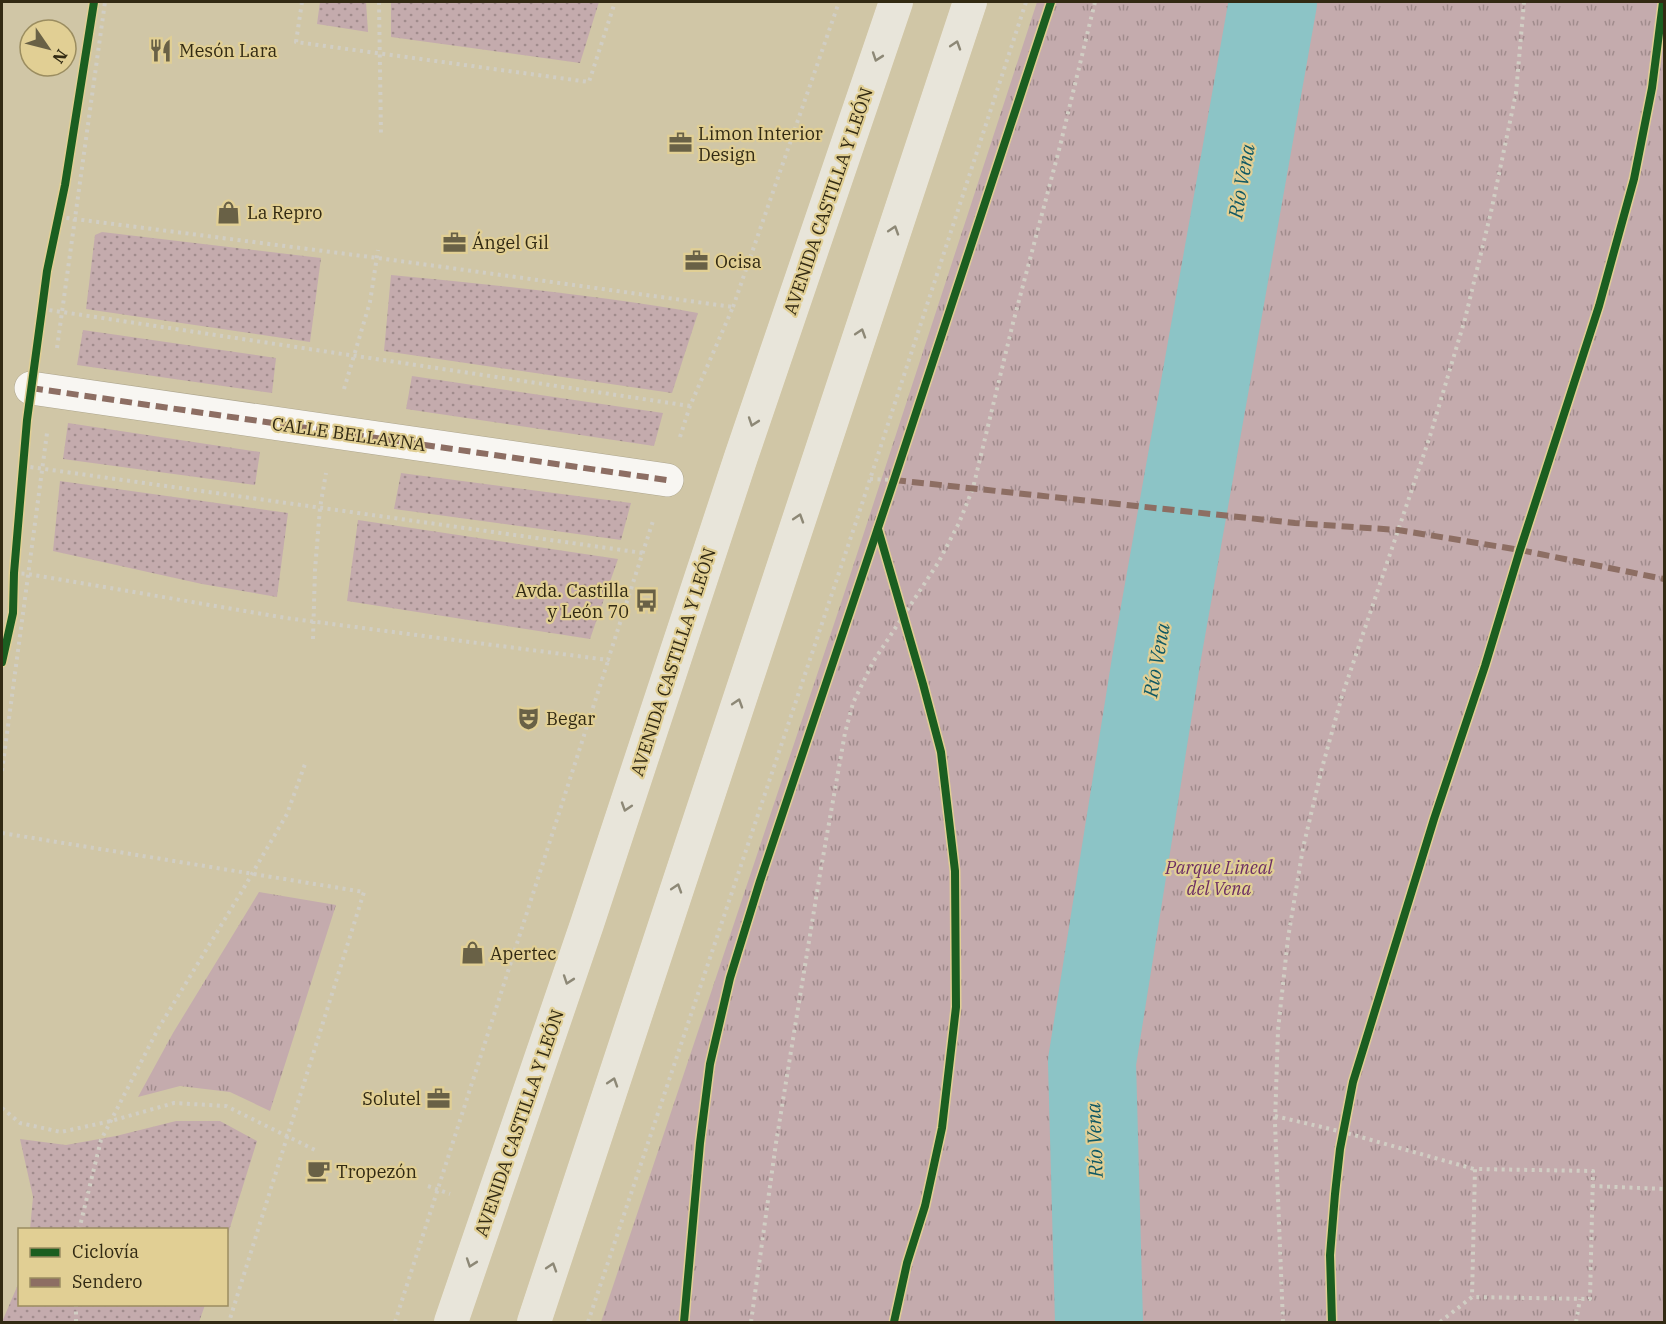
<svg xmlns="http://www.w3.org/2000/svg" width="1666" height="1324" font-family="'IBM Plex Serif',serif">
	<defs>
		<pattern id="park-tufts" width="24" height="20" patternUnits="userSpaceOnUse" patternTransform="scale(1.5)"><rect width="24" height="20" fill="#c4abad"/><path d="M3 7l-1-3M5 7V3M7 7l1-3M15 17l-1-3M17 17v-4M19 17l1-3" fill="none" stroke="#a08b8c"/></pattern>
		<pattern id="garden-dots" width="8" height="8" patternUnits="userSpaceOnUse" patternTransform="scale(1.5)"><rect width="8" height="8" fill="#c4abad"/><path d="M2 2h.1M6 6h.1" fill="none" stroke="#a08b8c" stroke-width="1.8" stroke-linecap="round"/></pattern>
	</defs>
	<rect width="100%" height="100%" fill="#d0c6a6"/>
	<g fill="url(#park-tufts)">
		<polygon points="1037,2 1664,2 1664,1322 601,1322 843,597"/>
		<polygon points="259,892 336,905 270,1111 230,1092 180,1086 138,1097 173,1033"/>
	</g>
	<g fill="url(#garden-dots)">
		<polygon points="320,2 366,2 368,32 317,24"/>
		<polygon points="391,2 599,2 580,63 391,37"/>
		<polygon points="102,232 321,258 310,342 86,309 95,235"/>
		<path d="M391,275C494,285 596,295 698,313L672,393L384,351Z"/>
		<polygon points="83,330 276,358 272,393 77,365"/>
		<polygon points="412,376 663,413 654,446 406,409"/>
		<polygon points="68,423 260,452 255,485 63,459"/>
		<polygon points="401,473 631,503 621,540 394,509"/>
		<polygon points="60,481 288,513 277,597 202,584 53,551"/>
		<polygon points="358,520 618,559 590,639 347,601"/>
		<polygon points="176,1121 220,1121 257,1141 227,1237 226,1230 30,1229 33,1197 20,1139 66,1145 116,1136"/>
		<polygon points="19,1282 20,1304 205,1305 199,1322 2,1322"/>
	</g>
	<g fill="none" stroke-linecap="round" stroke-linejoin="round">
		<polyline stroke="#8cc4c6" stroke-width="88" points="1099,1322 1092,1062 1157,655 1273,2"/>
		<defs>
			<polyline id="minor" points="31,388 667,480"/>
			<g id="major">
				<polyline points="451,1322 587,924 741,457 896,2"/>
				<polyline points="534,1322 970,2"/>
			</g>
		</defs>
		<use href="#minor" stroke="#ada58d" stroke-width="34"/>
		<use href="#major" stroke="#eae5d7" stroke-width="34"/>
		<g stroke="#d1cec4" stroke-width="4" stroke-dasharray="3 4.5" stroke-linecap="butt">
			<polyline points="302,2 296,42 589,82 615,2"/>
			<polyline points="379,2 381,136"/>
			<polyline points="59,217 378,258 733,307 690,406 679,440"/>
			<polyline points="733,307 839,2"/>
			<polyline points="42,309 690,406"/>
			<polyline points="57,348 105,2"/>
			<polyline points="344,389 370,302 378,250"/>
			<polyline points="23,466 643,553"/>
			<polyline points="870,479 894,480"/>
			<polyline points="14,573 28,574 286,618 608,660 653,521"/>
			<polyline points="313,639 315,570 320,508 326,473"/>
			<polyline points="2,771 47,433"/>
			<polyline points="2,833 364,892 229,1322"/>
			<polyline points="2,1108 20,1123 61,1132 111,1121 174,1103 226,1106 317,1151"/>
			<polyline points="1275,1116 1343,1132 1474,1169"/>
			<polyline points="428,1186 450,1194"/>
			<polyline points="1592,1186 1664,1189"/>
			<polyline points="79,1230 101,1140 158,1029 242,891 287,814 305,764"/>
			<polyline points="76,1322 76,1304"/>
			<polyline points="395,1322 608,661"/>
			<polyline points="588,1322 857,519 1026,2"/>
			<polyline points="751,1322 776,1143 820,874 845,733 853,703 873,662 938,563 959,523 973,488 1013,323 1059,150 1095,2"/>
			<polyline points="1283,1322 1275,1123 1278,1030 1288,938 1303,848 1322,768 1342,696 1430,436 1465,319 1491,212 1516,93 1524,2"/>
			<polyline points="1440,1322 1472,1297 1590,1299 1593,1171 1475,1169 1472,1297"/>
			<polyline points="1576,1322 1580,1299"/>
		</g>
		<use href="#minor" stroke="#f8f6f2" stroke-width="33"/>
		<use href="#major" stroke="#e8e5da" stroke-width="33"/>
		<g stroke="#8d6e63" stroke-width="6" stroke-dasharray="12 6" stroke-linecap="butt">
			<polyline points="31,388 667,480"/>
			<polyline points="894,480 1295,523 1398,530 1520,550 1664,579"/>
		</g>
		<defs>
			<g id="cycleway">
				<polyline points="878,529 923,684 941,752 955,871 956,1007 942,1128 925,1206 907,1263 894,1322"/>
				<polyline points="2,662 13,613 14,573 27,420 42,309 47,271 65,185 94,2"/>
				<polyline points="684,1322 700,1143 710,1064 730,978 760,881 894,480 1051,2"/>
				<polyline points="1332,1322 1330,1255 1335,1194 1340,1149 1353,1082 1434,819 1485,666 1520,550 1599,306 1634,179 1652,88 1663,2"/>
			</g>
		</defs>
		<use href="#cycleway" stroke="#e1cf94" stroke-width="11"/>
		<use href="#cycleway" stroke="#1b5e20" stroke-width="8"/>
	</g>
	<defs><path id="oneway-chevron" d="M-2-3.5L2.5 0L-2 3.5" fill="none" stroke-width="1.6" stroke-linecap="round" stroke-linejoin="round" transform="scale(1.5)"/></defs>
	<g stroke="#8d8876">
		<use href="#oneway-chevron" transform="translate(956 45) rotate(-72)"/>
		<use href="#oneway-chevron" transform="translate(877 57) rotate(109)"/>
		<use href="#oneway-chevron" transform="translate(894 230) rotate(-72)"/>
		<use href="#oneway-chevron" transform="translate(861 333) rotate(-72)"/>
		<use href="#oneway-chevron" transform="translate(753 422) rotate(109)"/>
		<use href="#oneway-chevron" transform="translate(799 518) rotate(-72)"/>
		<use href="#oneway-chevron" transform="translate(738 703) rotate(-72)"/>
		<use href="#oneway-chevron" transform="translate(626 807) rotate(108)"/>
		<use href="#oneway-chevron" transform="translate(677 888) rotate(-72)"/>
		<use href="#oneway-chevron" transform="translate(568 980) rotate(109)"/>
		<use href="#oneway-chevron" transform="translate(613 1082) rotate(-72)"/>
		<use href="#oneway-chevron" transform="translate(471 1263) rotate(109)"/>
		<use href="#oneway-chevron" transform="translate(552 1267) rotate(-72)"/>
	</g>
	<defs>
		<symbol id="restaurant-bare" viewBox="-9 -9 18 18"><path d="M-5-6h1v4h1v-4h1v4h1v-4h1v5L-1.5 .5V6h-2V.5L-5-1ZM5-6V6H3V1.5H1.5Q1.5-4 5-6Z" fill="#696146" stroke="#e1cf94" stroke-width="2.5" paint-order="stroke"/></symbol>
		<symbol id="office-bare" viewBox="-9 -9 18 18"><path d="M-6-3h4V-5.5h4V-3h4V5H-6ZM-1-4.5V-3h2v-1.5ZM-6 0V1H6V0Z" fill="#696146" stroke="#e1cf94" stroke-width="2.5" paint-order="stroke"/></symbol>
		<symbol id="shop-bare" viewBox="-9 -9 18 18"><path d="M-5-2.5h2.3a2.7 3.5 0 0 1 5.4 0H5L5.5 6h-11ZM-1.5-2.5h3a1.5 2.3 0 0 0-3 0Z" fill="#696146" stroke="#e1cf94" stroke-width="2.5" paint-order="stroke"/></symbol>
		<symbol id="bus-bare" viewBox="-9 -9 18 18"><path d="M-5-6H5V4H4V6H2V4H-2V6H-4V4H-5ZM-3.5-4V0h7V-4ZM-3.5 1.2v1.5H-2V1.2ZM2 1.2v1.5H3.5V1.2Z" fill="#696146" stroke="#e1cf94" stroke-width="2.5" paint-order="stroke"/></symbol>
		<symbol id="theatre-bare" viewBox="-9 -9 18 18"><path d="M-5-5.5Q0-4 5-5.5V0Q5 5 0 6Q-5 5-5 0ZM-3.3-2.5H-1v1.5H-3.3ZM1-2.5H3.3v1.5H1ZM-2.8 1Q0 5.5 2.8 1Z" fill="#696146" stroke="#e1cf94" stroke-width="2.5" paint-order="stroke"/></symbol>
		<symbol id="cafe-bare" viewBox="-9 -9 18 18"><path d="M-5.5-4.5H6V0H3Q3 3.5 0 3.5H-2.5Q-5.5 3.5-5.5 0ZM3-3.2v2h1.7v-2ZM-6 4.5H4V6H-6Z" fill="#696146" stroke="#e1cf94" stroke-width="2.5" paint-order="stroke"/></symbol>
	</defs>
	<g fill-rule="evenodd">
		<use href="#restaurant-bare" x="144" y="34" width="33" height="33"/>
		<use href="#office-bare" x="664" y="126" width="33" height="33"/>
		<use href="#shop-bare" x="212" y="196" width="33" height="33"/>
		<use href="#office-bare" x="438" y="226" width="33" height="33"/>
		<use href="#office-bare" x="680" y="244" width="33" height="33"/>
		<use href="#bus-bare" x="630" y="584" width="33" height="33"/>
		<use href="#theatre-bare" x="512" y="702" width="33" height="33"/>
		<use href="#shop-bare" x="456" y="936" width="33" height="33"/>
		<use href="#office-bare" x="422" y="1082" width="33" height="33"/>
		<use href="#cafe-bare" x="302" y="1154" width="33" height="33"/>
	</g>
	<g text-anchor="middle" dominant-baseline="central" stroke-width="4.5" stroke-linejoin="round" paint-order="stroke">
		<g font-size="18" fill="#322a13" stroke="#e1cf94" text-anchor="start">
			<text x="179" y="50">Mesón Lara</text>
			<text x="698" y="133">Limon Interior<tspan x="698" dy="21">Design</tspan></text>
			<text x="247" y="212">La Repro</text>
			<text x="472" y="242">Ángel Gil</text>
			<text x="715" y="261">Ocisa</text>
			<text x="629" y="590" text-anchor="end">Avda. Castilla<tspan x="629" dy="21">y León 70</tspan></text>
			<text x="546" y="718">Begar</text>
			<text x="490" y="953">Apertec</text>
			<text x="421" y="1098" text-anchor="end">Solutel</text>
			<text x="336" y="1171">Tropezón</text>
		</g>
		<g font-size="18" fill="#322a13" stroke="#e1cf94">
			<text transform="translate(828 201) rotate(-71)">AVENIDA CASTILLA Y LEÓN</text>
			<text transform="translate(349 434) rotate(8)">CALLE BELLAYNA</text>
			<text transform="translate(673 662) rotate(-72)">AVENIDA CASTILLA Y LEÓN</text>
			<text transform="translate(519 1123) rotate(-71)">AVENIDA CASTILLA Y LEÓN</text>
		</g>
		<g font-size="18" font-style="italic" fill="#6c2e64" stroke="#e1cf94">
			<text x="1219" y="867">Parque Lineal<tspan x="1219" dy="21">del Vena</tspan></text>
		</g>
		<g font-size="20" font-style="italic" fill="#0f5864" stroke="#e1cf94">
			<text transform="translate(1241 181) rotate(-80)">Río Vena</text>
			<text transform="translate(1156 660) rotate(-80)">Río Vena</text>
			<text transform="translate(1094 1140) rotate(-92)">Río Vena</text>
		</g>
	</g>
	<rect width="1666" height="1324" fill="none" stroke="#322a13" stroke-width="6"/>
	<rect x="18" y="1228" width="210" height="78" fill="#e1cf94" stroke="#9b8d60" stroke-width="1.5"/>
	<rect x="30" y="1248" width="30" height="9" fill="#1b5e20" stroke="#9b8d60" stroke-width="1.5"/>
	<text x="72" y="1258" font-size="18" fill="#322a13">Ciclovía</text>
	<rect x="30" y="1278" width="30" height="9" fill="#8d6e63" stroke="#9b8d60" stroke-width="1.5"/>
	<text x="72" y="1288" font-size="18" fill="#322a13">Sendero</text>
	<g transform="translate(48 48) rotate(125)"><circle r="28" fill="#e1cf94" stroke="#9b8d60" stroke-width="1.5"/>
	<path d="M0-4.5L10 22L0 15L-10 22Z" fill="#696146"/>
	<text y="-9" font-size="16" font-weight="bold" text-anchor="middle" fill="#322a13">N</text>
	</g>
</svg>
